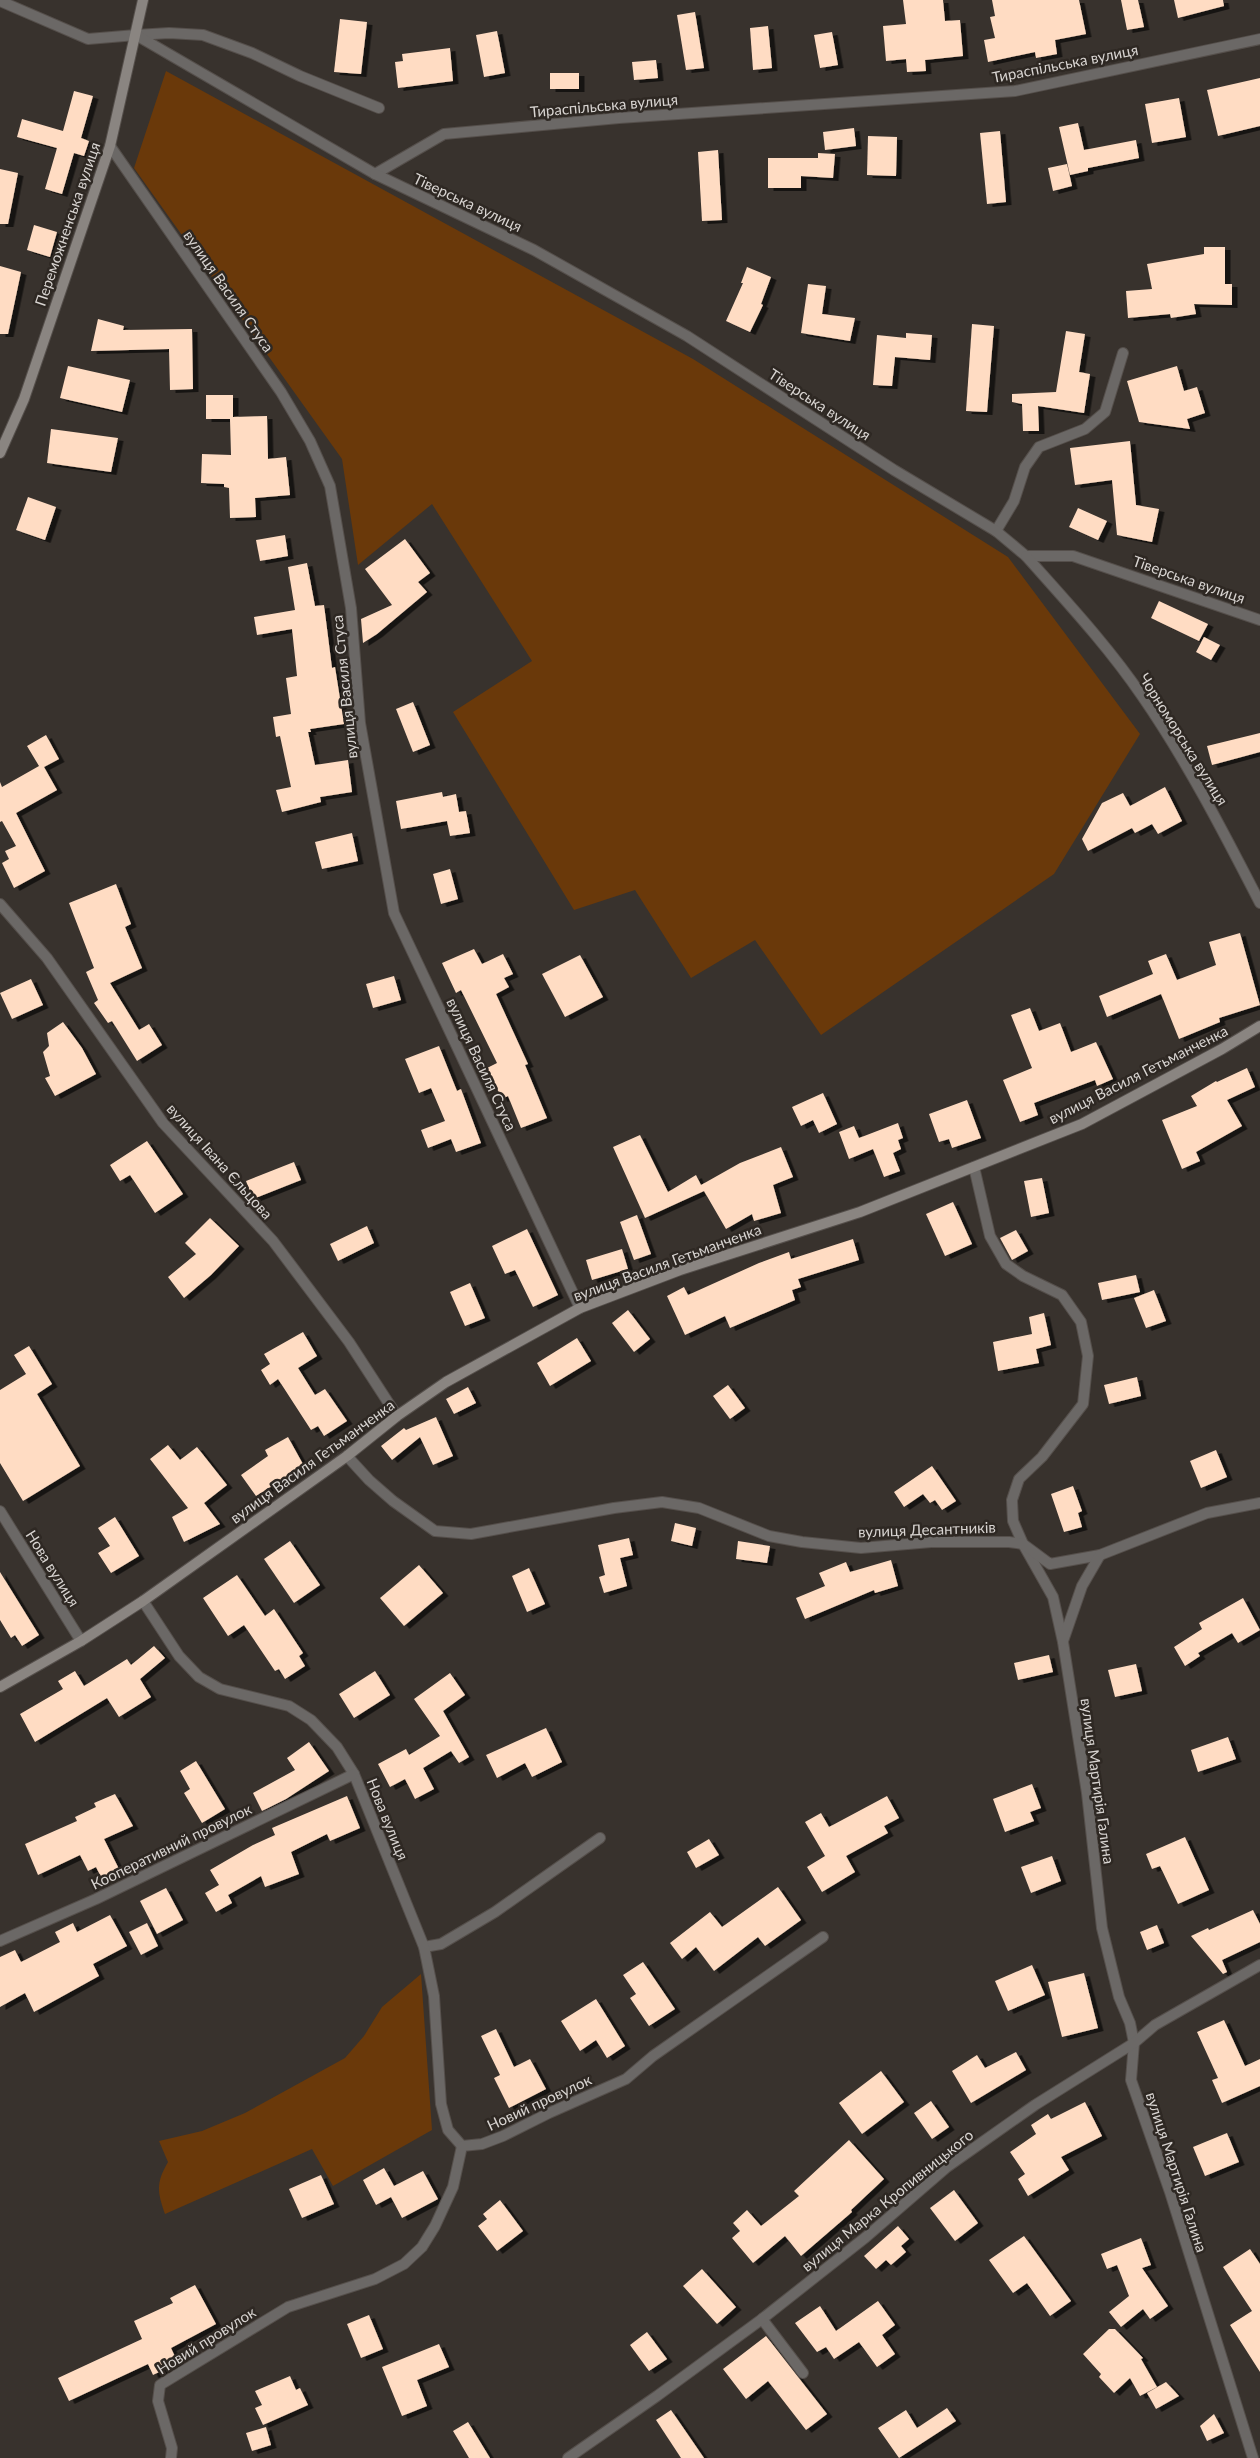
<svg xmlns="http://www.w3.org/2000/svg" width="1260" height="2458" font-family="Lato,sans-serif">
	<defs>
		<filter id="shadow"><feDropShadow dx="5.5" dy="3" stdDeviation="0" flood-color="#0009"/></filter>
	</defs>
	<rect width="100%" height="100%" fill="#38322d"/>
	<g fill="#6a390a">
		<polygon points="166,71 693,359 1008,557 1140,734 1054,874 821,1035 755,940 691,978 635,890 574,910 453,712 532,661 432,504 358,565 342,459 134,168"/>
		<path d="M421,1974L432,2130L333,2186L312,2149L165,2214C157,2191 156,2183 168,2162L159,2141L202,2131L245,2113L345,2058L364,2036L382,2007Z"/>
	</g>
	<g fill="#ffdcc3" filter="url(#shadow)">
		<polygon points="903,0 943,0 945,21 960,20 963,56 925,60 926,71 907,72 906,59 886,61 883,26 906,24"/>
		<polygon points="992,0 1079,0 1086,34 1055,40 1057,54 1036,58 1035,52 988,62 984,40 995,38 990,17 995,16"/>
		<polygon points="1121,0 1138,0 1144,27 1127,30"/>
		<polygon points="1174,0 1223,0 1224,6 1178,18"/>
		<polygon points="695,12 704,68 686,70 677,15"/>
		<polygon points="340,19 367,22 361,74 334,72"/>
		<polygon points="768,26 772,68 753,70 750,28"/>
		<polygon points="497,31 505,73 484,77 476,35"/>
		<polygon points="832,32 838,65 820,68 814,35"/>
		<polygon points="450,48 453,81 398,88 395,62 403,61 402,54"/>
		<polygon points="656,60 658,78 634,80 632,62"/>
		<rect x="550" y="73" width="29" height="16"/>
		<polygon points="1260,78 1260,126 1218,136 1207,90"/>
		<polygon points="74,91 93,96 81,138 89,141 84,156 74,153 62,194 45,189 57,148 17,137 22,119 63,131"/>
		<polygon points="1179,98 1186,137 1152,143 1145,104"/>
		<polygon points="1078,123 1084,150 1136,140 1139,158 1088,168 1088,171 1070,175 1059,127"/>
		<polygon points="854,128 856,146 825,150 823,132"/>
		<polygon points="1000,131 1006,202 987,204 980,133"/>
		<polygon points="868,136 897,137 896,176 867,175"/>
		<polygon points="718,150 722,220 702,221 698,152"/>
		<polygon points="818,153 835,154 833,178 801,176 801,188 768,188 768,158 818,158"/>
		<polygon points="1067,164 1072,186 1053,191 1048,168"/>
		<polygon points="0,169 18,173 8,224 0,224"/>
		<polygon points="34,225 57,232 50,257 27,250"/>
		<polygon points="1204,247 1225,247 1225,284 1232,284 1232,305 1194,304 1196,314 1171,318 1170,314 1128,318 1126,291 1152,289 1147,264 1204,254"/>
		<polygon points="0,266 21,272 8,334 0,334"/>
		<polygon points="747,267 771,277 761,304 763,305 750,332 726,321 743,283 741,283"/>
		<polygon points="808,284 826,286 822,314 855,318 850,341 801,333"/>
		<polygon points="98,319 124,326 123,330 192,329 193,389 170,390 169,349 91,351"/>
		<polygon points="972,324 994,326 987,412 966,411"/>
		<polygon points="1066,331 1085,334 1079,372 1090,374 1084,413 1038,406 1039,431 1023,431 1022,404 1012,402 1012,394 1056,392"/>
		<polygon points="906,333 932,335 930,360 895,357 892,386 873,385 877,335 906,338"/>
		<polygon points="68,366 130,380 122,412 60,398"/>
		<polygon points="1177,366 1184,391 1197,387 1205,413 1187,419 1190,429 1139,422 1127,381"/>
		<polygon points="206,395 233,395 233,417 267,416 268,459 286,457 290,495 255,498 256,517 230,518 229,488 224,487 224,484 201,483 202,454 231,455 230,419 206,419"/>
		<polygon points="51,429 118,438 111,472 47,463"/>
		<polygon points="1130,441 1136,505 1159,509 1152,542 1117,535 1112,480 1075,485 1070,448"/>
		<polygon points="28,497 56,507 45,540 16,530"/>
		<polygon points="1078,508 1107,521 1098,540 1069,527"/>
		<polygon points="285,535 288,556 260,561 256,540"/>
		<polygon points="405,539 430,573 418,582 427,592 377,634 363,643 361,619 392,605 365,569"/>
		<polygon points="307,563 315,606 324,605 332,668 335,667 344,724 310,729 311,732 308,732 315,765 348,760 352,792 320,797 321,802 282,812 276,790 291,787 280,736 276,737 273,717 291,714 286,678 297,676 292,629 257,635 254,617 295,610 288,567"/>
		<polygon points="1159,601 1208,624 1199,641 1151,618"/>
		<polygon points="1204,637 1220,645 1211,660 1196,652"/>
		<polygon points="413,702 430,745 413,752 396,709"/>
		<polygon points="1260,733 1260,752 1212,765 1207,746"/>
		<polygon points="46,735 59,759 44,767 57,790 16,813 45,871 14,888 2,863 9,859 5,851 16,846 2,821 0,822 0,782 2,787 39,766 27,746"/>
		<polygon points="1165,787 1182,821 1158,834 1152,824 1135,833 1132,828 1088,851 1082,839 1102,803 1123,793 1130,806"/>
		<polygon points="442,792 443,797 456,794 459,812 466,811 470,833 450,836 447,821 401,829 396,801"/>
		<polygon points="352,833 358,861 322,869 315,842"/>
		<polygon points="450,869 458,899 441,904 433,874"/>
		<polygon points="116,884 131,924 125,927 142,968 110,983 139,1030 149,1024 162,1045 137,1061 112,1021 108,1023 94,1003 98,1000 86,972 94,968 69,903"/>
		<polygon points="1240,933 1260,1005 1219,1018 1220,1022 1179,1039 1161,994 1107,1017 1099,996 1153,974 1148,961 1166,954 1177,980 1216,965 1209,942"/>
		<polygon points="474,949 482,964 503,954 513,974 504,978 509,987 496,994 528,1064 525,1065 547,1118 521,1128 508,1096 502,1099 487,1068 497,1063 461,990 456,993 442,963"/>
		<polygon points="580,955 603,997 565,1017 542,974"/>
		<polygon points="394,976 401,1000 373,1008 366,984"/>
		<polygon points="31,979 43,1005 12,1019 0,993"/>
		<polygon points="1030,1008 1039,1031 1060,1023 1071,1052 1096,1042 1113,1079 1097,1086 1095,1080 1034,1103 1038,1115 1020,1122 1003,1080 1032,1068 1011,1015"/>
		<polygon points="63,1022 82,1048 96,1074 55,1096 45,1078 50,1076 43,1052 49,1046 47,1033"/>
		<polygon points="439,1046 457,1091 461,1089 481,1143 456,1152 451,1139 428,1148 421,1130 445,1121 431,1088 419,1093 405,1059"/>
		<polygon points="1247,1068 1255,1087 1227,1100 1242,1126 1196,1152 1200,1161 1182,1169 1162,1120 1197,1106 1191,1096 1216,1081 1217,1082"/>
		<polygon points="823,1093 837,1124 819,1133 813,1120 801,1126 792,1107"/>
		<polygon points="967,1100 981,1138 952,1148 949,1139 939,1142 929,1114"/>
		<polygon points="898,1123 903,1138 898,1140 901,1149 893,1153 900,1171 884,1177 873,1149 849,1159 839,1132 854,1126 859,1138"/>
		<polygon points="640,1135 668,1192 696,1175 701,1185 740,1163 781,1147 793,1177 773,1185 781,1213 754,1221 752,1214 726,1229 704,1191 645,1218 613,1147"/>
		<polygon points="147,1141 183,1194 155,1213 130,1175 120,1181 110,1165"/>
		<polygon points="294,1162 301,1180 253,1199 246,1181"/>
		<polygon points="1042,1178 1049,1213 1031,1217 1024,1181"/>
		<polygon points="953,1202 972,1244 945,1256 926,1214"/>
		<polygon points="637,1215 651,1254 634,1260 620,1222"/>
		<polygon points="210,1218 239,1246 211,1275 184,1298 168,1277 196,1254 185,1243"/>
		<polygon points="367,1226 374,1243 338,1261 330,1244"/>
		<polygon points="527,1229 558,1295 533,1307 515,1270 505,1274 492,1246"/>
		<polygon points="1016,1230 1028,1251 1012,1260 1000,1238"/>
		<polygon points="853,1239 859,1260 798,1279 801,1287 792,1290 795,1300 730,1328 725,1316 685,1335 667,1296 684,1287 688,1295 759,1263 789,1252 791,1259"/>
		<polygon points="622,1249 628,1269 592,1280 586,1260"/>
		<polygon points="1136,1275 1140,1292 1102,1300 1098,1283"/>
		<polygon points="470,1283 485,1318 465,1326 450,1292"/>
		<polygon points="1154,1290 1166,1321 1146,1328 1134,1298"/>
		<polygon points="628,1310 650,1339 634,1352 612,1323"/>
		<polygon points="1044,1313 1051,1345 1036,1349 1039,1363 998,1371 993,1342 1032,1334 1029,1317"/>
		<polygon points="303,1332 317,1356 298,1368 315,1395 325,1389 347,1421 324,1436 318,1426 311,1430 278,1379 270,1385 261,1370 270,1364 264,1354"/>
		<polygon points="577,1338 591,1361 550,1386 537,1363"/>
		<polygon points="29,1346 52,1384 37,1394 80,1466 23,1501 0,1463 0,1390 26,1374 14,1355"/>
		<polygon points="1137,1377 1141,1396 1109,1404 1104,1385"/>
		<polygon points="728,1385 745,1408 730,1419 713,1396"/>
		<polygon points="468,1387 476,1403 454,1414 446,1399"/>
		<polygon points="436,1417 453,1456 433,1465 420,1437 392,1460 381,1446 404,1428 406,1430"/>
		<polygon points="288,1437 304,1466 256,1496 241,1475 268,1456 265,1450"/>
		<polygon points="168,1445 180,1460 197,1447 227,1485 204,1503 220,1524 184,1542 172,1517 188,1508 150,1459"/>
		<polygon points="1216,1450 1227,1477 1201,1488 1190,1461"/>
		<polygon points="932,1466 956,1501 942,1510 935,1500 930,1503 923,1494 904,1507 894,1492"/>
		<polygon points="1073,1486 1082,1511 1078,1513 1082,1527 1064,1532 1051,1494"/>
		<polygon points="115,1517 139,1556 111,1573 98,1553 110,1546 98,1528"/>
		<polygon points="675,1523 696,1528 692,1546 671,1541"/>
		<polygon points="629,1538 633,1555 620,1558 627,1586 604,1593 599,1577 605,1575 598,1545"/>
		<polygon points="290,1541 320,1585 294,1603 264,1559"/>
		<polygon points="738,1541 770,1546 767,1563 736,1559"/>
		<polygon points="891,1560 898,1586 875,1593 874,1590 805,1619 796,1598 825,1586 819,1573 846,1562 850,1572"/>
		<polygon points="419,1565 443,1593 404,1626 380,1598"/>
		<polygon points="529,1568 545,1604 527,1612 512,1576"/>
		<polygon points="0,1572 39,1635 22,1646 15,1635 11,1638 0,1620"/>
		<polygon points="237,1575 265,1616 274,1609 303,1653 299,1656 305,1666 285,1679 279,1669 275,1671 244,1625 228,1636 203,1598"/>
		<polygon points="1243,1598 1260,1630 1238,1643 1232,1633 1198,1653 1200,1656 1185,1666 1174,1647 1202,1629 1199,1623"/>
		<polygon points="154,1646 165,1658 140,1679 151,1697 119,1717 107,1698 35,1742 20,1714 63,1689 58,1681 75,1671 84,1686 127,1659 131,1665"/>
		<polygon points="1049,1655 1053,1672 1018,1680 1014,1663"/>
		<polygon points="1136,1664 1142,1691 1115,1697 1108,1670"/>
		<polygon points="375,1671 390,1695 354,1718 339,1694"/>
		<polygon points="450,1673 465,1695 443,1711 469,1757 459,1763 451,1751 423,1768 434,1789 415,1799 405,1779 390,1787 378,1764 406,1749 409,1755 440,1736 414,1699"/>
		<polygon points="546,1728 562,1762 532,1777 525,1763 497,1778 486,1755"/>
		<polygon points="1228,1737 1236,1759 1198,1772 1191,1750"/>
		<polygon points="309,1742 329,1771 286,1799 262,1811 253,1793 295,1770 287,1758"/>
		<polygon points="196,1761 225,1809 202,1823 184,1793 190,1789 180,1771"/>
		<polygon points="1032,1784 1041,1808 1030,1812 1034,1821 1005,1832 993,1799"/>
		<polygon points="115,1794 133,1826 104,1839 120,1871 102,1879 96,1867 88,1871 80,1855 38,1875 25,1844 77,1821 75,1817 96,1807 94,1803"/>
		<polygon points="347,1796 360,1828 330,1841 327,1834 291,1852 299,1874 265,1887 261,1876 228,1895 232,1903 216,1912 205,1893 219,1885 210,1870 253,1845 275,1835 272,1828"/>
		<polygon points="887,1796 899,1818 884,1826 888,1833 846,1856 855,1872 822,1892 807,1867 825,1856 805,1822 821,1813 829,1827"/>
		<polygon points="1185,1837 1209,1890 1178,1904 1160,1866 1152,1869 1146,1854"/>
		<polygon points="709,1839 719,1855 696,1868 687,1852"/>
		<polygon points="1052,1856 1061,1881 1031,1893 1021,1867"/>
		<polygon points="778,1887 801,1920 765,1946 758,1937 714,1971 696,1947 682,1959 670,1943 710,1912 722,1927"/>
		<polygon points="166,1888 183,1920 157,1934 140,1901"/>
		<polygon points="1253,1910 1260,1924 1260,1942 1222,1960 1227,1972 1223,1974 1191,1936 1208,1928 1209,1930"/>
		<polygon points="110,1915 127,1946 93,1964 99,1976 34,2012 25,1993 0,2007 0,1957 15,1950 21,1962 60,1942 55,1932 73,1923 77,1932"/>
		<polygon points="147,1923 158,1946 141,1955 129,1932"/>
		<polygon points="1157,1925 1164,1943 1147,1950 1140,1932"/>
		<polygon points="643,1962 675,2009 649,2026 630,1998 636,1994 623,1975"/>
		<polygon points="1032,1965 1045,1995 1008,2011 995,1981"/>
		<polygon points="1084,1973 1098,2028 1062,2037 1048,1982"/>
		<polygon points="596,1999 625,2046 607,2058 596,2040 580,2051 561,2021"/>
		<polygon points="1224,2020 1245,2066 1260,2059 1260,2086 1222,2103 1212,2080 1218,2078 1197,2032"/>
		<polygon points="496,2029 514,2067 530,2059 546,2089 509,2108 494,2078 500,2075 481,2036"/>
		<polygon points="1016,2052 1026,2070 971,2103 952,2071 977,2055 985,2068"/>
		<polygon points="881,2071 904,2102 862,2134 839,2103"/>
		<polygon points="931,2101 949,2127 932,2139 914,2113"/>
		<polygon points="1085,2102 1102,2136 1061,2157 1069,2170 1028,2196 1018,2179 1025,2174 1010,2152 1036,2134 1031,2125 1048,2114 1051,2119"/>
		<polygon points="1227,2133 1239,2162 1205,2176 1193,2147"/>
		<polygon points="849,2140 884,2179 851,2210 852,2212 801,2256 785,2236 753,2263 732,2238 740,2231 733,2223 747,2210 761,2226 799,2196 794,2191"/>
		<polygon points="384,2168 394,2186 423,2171 438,2199 402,2218 391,2197 376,2205 363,2180"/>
		<polygon points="321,2175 334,2204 302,2218 289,2189"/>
		<polygon points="954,2190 978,2223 955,2241 930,2208"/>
		<polygon points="500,2200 523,2231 497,2251 478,2226 487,2219 483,2214"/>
		<polygon points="898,2226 909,2239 901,2246 906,2252 891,2265 886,2260 876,2269 864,2256"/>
		<polygon points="1024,2236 1071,2301 1050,2316 1027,2283 1013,2293 989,2260"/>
		<polygon points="1141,2238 1151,2265 1142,2268 1168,2306 1150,2319 1143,2309 1121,2327 1109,2312 1129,2296 1117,2265 1107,2269 1101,2254"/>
		<polygon points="1250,2249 1260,2264 1260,2372 1230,2325 1252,2311 1223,2267"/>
		<polygon points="702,2269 736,2307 717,2324 683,2286"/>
		<polygon points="195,2285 216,2324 171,2348 178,2363 153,2375 148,2364 69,2401 58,2378 142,2339 134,2321 173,2303 170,2298"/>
		<polygon points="878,2301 895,2325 882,2335 895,2354 877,2367 859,2342 834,2359 826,2347 817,2352 795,2323 820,2306 836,2331"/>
		<polygon points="369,2315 383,2349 361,2358 347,2324"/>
		<polygon points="1109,2329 1115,2329 1143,2358 1141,2359 1157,2387 1140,2396 1130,2378 1114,2393 1099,2377 1101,2374 1083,2354"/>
		<polygon points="647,2332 667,2359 649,2371 630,2345"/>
		<polygon points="766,2336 827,2414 806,2430 768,2381 746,2399 723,2369"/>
		<polygon points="439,2344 449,2367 417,2380 427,2406 402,2416 382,2367"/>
		<polygon points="290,2376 296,2390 300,2388 308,2405 263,2425 255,2408 262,2405 255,2391"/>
		<polygon points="1166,2382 1179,2396 1156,2409 1147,2393"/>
		<polygon points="947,2408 956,2421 899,2458 878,2428 906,2410 917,2428"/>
		<polygon points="671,2410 704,2458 681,2458 656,2420"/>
		<polygon points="1214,2414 1224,2433 1207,2441 1200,2426"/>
		<polygon points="468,2422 490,2458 469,2458 459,2441 453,2431"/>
		<polygon points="266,2427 271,2445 252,2451 246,2433"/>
	</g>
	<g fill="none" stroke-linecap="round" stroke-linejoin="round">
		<defs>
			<g id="lane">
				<polyline points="136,35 169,33 203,35 252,53 300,76 379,108"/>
				<polyline points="996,531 1014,501 1025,467 1039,447 1085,429 1105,412 1123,353"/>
				<polyline points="424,1947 441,1944 495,1912 600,1838"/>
				<polyline points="762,2319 803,2373"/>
			</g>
			<g id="street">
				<polyline points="0,1 88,39 136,35 375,174 444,134 619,118 1015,91 1260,39"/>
				<polyline points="110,146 281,392 310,441 330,486 351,608 360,723 394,913 580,1308"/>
				<polyline points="375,174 534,250 687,336 894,470 996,531 1026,556 1073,556 1260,620"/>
				<path d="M1026,556C1066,601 1108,646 1142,696C1187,761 1224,833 1260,903"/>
				<polyline points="0,904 47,958 163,1123 273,1241 349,1342 397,1416"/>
				<polyline points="974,1167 990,1236 1006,1264 1023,1276 1062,1295 1081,1322 1088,1356 1083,1404 1042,1457 1019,1479 1012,1500 1013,1521 1023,1544 1053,1597 1063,1642 1087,1793 1102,1928 1119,1997 1130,2023 1134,2043 1131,2080 1170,2192 1253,2458"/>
				<polyline points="347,1456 369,1480 393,1501 435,1531 471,1534 614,1508 662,1502 699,1508 769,1536 802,1542 861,1548 931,1542 1009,1542 1023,1544 1050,1564 1100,1555 1207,1513 1260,1503"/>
				<polyline points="0,1511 81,1641"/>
				<polyline points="143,1601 179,1656 199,1677 220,1689 289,1706 311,1720 337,1747 354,1774 424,1947 434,1996 441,2104 448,2130 462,2146"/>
				<polyline points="1063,1641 1082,1586 1100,1555"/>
				<polyline points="0,1941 96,1899 354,1774"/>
				<polyline points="171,2458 172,2448 158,2401 160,2385 288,2307 375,2279 404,2264 422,2247 435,2226 453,2187 462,2146 482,2144 503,2136 549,2113 626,2079 653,2056 823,1937"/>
				<polyline points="568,2458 657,2396 762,2319 866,2237 947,2167 1035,2105 1134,2043 1155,2025 1260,1965"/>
			</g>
			<g id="secondary">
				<polyline points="0,453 24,399 110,146 143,0"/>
				<polyline points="0,1687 81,1641 143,1601 347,1456 397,1416 446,1382 580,1308 680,1270 860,1212 1082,1124 1222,1049 1260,1026"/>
			</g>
		</defs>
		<use href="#lane" stroke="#554f4b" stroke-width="12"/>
		<use href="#street" stroke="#554f4b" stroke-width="12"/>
		<use href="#secondary" stroke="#554f4b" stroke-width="12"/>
		<use href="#lane" stroke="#6b6866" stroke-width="10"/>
		<use href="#street" stroke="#6b6866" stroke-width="10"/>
		<use href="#secondary" stroke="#8a8581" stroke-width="10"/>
	</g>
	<g text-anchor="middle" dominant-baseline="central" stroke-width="5" stroke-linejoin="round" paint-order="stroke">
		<g font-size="15" fill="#d8d4d1" stroke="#2e2823">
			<text transform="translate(1065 63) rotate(-11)">Тираспільська вулиця</text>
			<text transform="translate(604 105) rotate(-5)">Тираспільська вулиця</text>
			<text transform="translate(468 202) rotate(25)">Тіверська вулиця</text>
			<text transform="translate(67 224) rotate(-71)">Переможненська вулиця</text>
			<text transform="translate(229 291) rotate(55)">вулиця Василя Стуса</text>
			<text transform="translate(820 404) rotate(33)">Тіверська вулиця</text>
			<text transform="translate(1189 579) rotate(19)">Тіверська вулиця</text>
			<text transform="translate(344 687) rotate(-96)">вулиця Василя Стуса</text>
			<text transform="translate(1184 739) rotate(58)">Чорноморська вулиця</text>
			<text transform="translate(482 1064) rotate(65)">вулиця Василя Стуса</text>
			<text transform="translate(1138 1074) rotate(-27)">вулиця Василя Гетьманченка</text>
			<text transform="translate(220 1161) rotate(48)">вулиця Івана Єльцова</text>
			<text transform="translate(667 1262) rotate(-20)">вулиця Василя Гетьманченка</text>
			<text transform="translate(312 1461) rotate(-36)">вулиця Василя Гетьманченка</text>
			<text transform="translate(927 1529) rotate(-2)">вулиця Десантників</text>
			<text transform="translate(53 1568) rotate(58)">Нова вулиця</text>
			<text transform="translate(1098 1781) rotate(82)">вулиця Мартирія Галина</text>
			<text transform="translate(388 1819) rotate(68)">Нова вулиця</text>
			<text transform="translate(171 1846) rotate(-26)">Кооперативний провулок</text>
			<text transform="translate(539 2102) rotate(-25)">Новий провулок</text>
			<text transform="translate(1177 2172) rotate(72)">вулиця Мартирія Галина</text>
			<text transform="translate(887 2200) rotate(-39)">вулиця Марка Кропивницького</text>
			<text transform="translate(206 2340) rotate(-32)">Новий провулок</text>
		</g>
	</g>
</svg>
